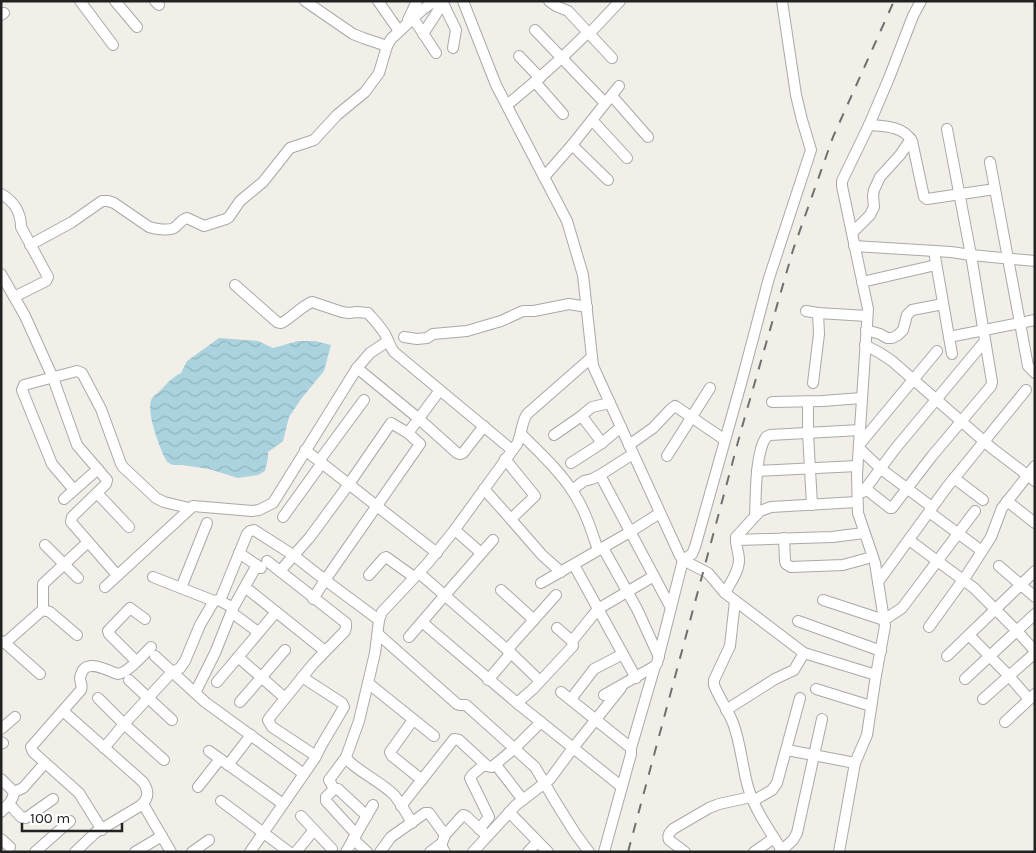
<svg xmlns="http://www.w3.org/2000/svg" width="1036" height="853" font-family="Karla,sans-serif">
	<defs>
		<pattern id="water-waves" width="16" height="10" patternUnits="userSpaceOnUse" patternTransform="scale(1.25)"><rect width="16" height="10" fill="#aad3df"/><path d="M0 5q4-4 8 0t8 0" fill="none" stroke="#92b5bf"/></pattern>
	</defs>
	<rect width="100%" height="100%" fill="#f2efe9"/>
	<path fill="url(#water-waves)" d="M219,338L258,341L273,348L298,341H315L331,345L324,371L301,399L289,417L283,441L268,452V458L265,471L258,475L238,478L209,469L182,465H173L167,462C160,449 145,411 152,398C154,395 158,393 161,390C169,381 170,379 181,373L187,361Z"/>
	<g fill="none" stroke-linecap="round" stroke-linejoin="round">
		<defs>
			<g id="minor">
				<polyline points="80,1 113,45"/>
				<polyline points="115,1 137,27"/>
				<polyline points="155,1 159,5"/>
				<polyline points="305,1 353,34 363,38 387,46"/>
				<polyline points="378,1 399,31"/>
				<polyline points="442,1 456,30 453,48"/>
				<polyline points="463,1 496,85 567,221 583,275 593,366 680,556 683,560 708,573 725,593 804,653 876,675"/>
				<polyline points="549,1 556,6 568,11 612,58"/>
				<polyline points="1,15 4,13"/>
				<polyline points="413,18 436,53"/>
				<polyline points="408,20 417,1"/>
				<polyline points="535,30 605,103"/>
				<polyline points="423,34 443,3"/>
				<polyline points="589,34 620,1"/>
				<polyline points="519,56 540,78"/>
				<polyline points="535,82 563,114"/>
				<polyline points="612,96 648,137"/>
				<path d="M507,105C535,82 562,59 588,32"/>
				<polyline points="592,120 627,158"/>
				<path d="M869,125C885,126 903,126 912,141L924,197L927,199L995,189"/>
				<polyline points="572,145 608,180"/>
				<polyline points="990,162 1028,366 1035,373"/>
				<polyline points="544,177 572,145 619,86"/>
				<path d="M1,194C14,201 21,213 21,227L48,277L46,281L14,297"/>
				<polyline points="852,233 870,215 874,207 873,196 874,190 880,177 900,155 911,139"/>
				<path d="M30,245L72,222L102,201H108L114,203L149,227C155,229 168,231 174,228C179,225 180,220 187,218L204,226L226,219L229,217L240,201L263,182L290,148L314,140L337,115L365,92L379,73L387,46L391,39L422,10L435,1"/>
				<polyline points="854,246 951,252 971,255 1035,261"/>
				<polyline points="934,251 952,354"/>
				<polyline points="1,274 25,316 53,378 77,445 107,480 106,484 72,517 71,522 117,575"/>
				<polyline points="862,282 936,265"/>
				<path d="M235,285L277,322C278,323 280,323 281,323C285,323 303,305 312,302L342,312L349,313L357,312L368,313C374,320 382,328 386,336C389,342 390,347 394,352L512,450"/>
				<polyline points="806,311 818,313 867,316"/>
				<polyline points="866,330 880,334 887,338 892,338 898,335 903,330 907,315 912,310 943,304"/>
				<polyline points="404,337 417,339 427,338 433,334 467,331 501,321 523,311 534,311 569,304 587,307"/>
				<polyline points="949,337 1035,320"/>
				<polyline points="865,345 880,353 892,361 993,449 1035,481"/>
				<polyline points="357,368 418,418 457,453 460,454 463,453 484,426"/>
				<polyline points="813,383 819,334 818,313"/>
				<polyline points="772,402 822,401 862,398"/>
				<polyline points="808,402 808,433 812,505"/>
				<polyline points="580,417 592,407 610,403"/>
				<path d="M521,434C538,451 558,469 571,489C584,507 591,529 598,550"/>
				<polyline points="554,435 580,417 584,419 602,443"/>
				<polyline points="629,445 653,428 671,409 675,406 725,440"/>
				<polyline points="859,445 937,351"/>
				<polyline points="859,448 881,469 932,507"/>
				<polyline points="305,450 437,553"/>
				<polyline points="667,456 710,388"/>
				<polyline points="505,459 535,496 511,519"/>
				<polyline points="319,461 364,400"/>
				<polyline points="571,463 602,443 621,427"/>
				<polyline points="757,471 857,466"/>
				<polyline points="600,475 671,608"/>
				<polyline points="954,478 983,500"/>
				<polyline points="484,489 508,516 542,555 561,572"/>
				<polyline points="866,489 890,508 892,508 932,456 991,386 992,382 971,255 947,129"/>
				<polyline points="74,490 52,464 22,390 24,385 77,371 82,373 101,409 121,464 123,467 156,498 164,502 189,508"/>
				<polyline points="572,490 584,481 592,479 600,475 633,454"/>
				<polyline points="863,492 895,449 985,341"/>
				<polyline points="97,493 129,527"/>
				<polyline points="64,499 98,469"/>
				<polyline points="1007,501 1035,523"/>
				<polyline points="929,512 982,551"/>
				<path d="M755,516C756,495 755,454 766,437L770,435L860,430"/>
				<polyline points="283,517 322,463"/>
				<polyline points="455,530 481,553"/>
				<polyline points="784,538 785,561 786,564 791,567 843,565 872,557"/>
				<polyline points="736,540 832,537 864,533"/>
				<polyline points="909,540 974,588 1017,631 1035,651"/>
				<polyline points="45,545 78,578"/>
				<polyline points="603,548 637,609 659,657"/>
				<polyline points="239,553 261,568"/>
				<polyline points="267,561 346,623 346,627 345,631 313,664 270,717 268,720 272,727 316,756"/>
				<polyline points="574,565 636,678"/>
				<polyline points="999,566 1035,597"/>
				<polyline points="280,571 310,537 349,484 391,423 408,433"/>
				<polyline points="419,573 511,653 540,681"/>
				<polyline points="369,575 384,558 386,557 414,577"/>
				<polyline points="153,577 214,601 219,600 221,598 247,534 250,531 254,530 293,555 325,580 379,620"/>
				<polyline points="878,582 947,487 1026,390"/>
				<polyline points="541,583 630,532 660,513"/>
				<polyline points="105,587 193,506 252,511 259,510 273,503 357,368 370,353 388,341"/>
				<polyline points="181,588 207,523"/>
				<polyline points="501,590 534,620"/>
				<polyline points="250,591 325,651"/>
				<path d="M725,593C730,583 739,572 739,560C739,552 735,545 736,537L760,511L771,507L857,502"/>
				<polyline points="313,599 325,580 420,444 408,433 440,390"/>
				<polyline points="823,600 884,620 902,608 975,511"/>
				<path d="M735,601L730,646L714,680V685C719,698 728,710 733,723C741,744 742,766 748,787C755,811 770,831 783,852"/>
				<polyline points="233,608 257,565"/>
				<polyline points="43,610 43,584 88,542"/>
				<polyline points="235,615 258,632"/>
				<polyline points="798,621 881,651"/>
				<polyline points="422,622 517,703 622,787"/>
				<polyline points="929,627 968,573 991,537 1002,508 1035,466"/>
				<polyline points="378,634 457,704 460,705 466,705 535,767 555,801 575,833 589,852"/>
				<polyline points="969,635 1009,676 1029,699"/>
				<polyline points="409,637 445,595 493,540"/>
				<polyline points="1,641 4,642 40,674"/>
				<polyline points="572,641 598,609 654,576"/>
				<polyline points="5,643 40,612 43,610 50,612 77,635"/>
				<polyline points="507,650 556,595"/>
				<polyline points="155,656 205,702 304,774"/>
				<polyline points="947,656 1035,571"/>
				<polyline points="238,657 285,698"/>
				<polyline points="136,661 109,634 108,631 130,608 145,619"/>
				<polyline points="965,679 1035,614"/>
				<polyline points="129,680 172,720"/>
				<polyline points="488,680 511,653"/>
				<polyline points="217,682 276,612"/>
				<polyline points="368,683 434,736"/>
				<polyline points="816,689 871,706"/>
				<polyline points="561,692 631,748 631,754 604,852"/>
				<polyline points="195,693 215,653 233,608 219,600"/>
				<polyline points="604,695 655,666 657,663 683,560 692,554 695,547 742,380 769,278 811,150 802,120 796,95 782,1"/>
				<polyline points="98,698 124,724 164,760"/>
				<polyline points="571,699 594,669 623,654"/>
				<polyline points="983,699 1035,653"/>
				<polyline points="240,702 285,650"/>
				<polyline points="517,703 533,689 573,646 572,641 557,628"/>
				<polyline points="726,710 775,679 794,670 804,653"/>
				<path d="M63,711L143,782C149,791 149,799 140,806L95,833L75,852"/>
				<polyline points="413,720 390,752 392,756 422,780"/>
				<polyline points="1005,722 1035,694"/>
				<polyline points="1,729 15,717"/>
				<polyline points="1,742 3,743"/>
				<polyline points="104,748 124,724 172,672 180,668 185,661 200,625 214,601"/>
				<polyline points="631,748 655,666"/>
				<polyline points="787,750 855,763"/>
				<polyline points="209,751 283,804"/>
				<polyline points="228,765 251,735"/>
				<polyline points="496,765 523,800"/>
				<path d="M1,779L14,792C13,801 7,806 1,812"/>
				<polyline points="198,787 220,759"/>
				<polyline points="334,789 329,780 346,757"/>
				<polyline points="14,792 23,788 45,763"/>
				<polyline points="221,801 289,852"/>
				<polyline points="753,801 772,790 777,783 800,698"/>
				<polyline points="9,804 21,817 26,818 53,799"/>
				<polyline points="143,804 171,852"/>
				<polyline points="401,806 454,739 459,740 487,766 492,767 515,748 541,722"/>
				<polyline points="509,812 548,852"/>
				<polyline points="301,816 332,849"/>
				<path d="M412,823C407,814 401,804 395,796C385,784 350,767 346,757L359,721L375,653L379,620L382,612L427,564L453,532L517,444C522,434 521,423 527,414L592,357"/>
				<polyline points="479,829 489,817 470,778 473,774 485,764"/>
				<path d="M102,830L79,793L33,752L31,747L81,690C83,685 80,683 80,678C80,676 82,672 83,670C90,660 108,671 118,674C128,673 143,655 151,647"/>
				<polyline points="356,834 326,801 326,797 334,789 338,789 367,816"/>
				<polyline points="1,839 10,847"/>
				<polyline points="353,839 367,852"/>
				<polyline points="35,852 70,821"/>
				<polyline points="135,852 162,836"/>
				<polyline points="192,852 209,840"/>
				<polyline points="250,852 315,758 321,746 344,707 342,703 302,677"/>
				<polyline points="296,852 314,830"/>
				<polyline points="346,852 373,805"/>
				<polyline points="380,852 391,837 425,813 429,813 445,835"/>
				<polyline points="430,852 442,843"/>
				<polyline points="445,852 442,847 442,843 445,835 463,815 466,816 484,833"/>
				<polyline points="473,852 516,805 550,779 573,748 621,688"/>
				<polyline points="528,852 537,842"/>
				<path d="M685,852L669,840C667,835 670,832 673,829L709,808L719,804L751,797"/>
				<polyline points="754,852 774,838"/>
				<polyline points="780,852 793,840 797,833 822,719"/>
				<polyline points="839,852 855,763 867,735 876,675 885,626 875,563 858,513 857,474 868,309 842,186 842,181 869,125 889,78 913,16 921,1"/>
			</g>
		</defs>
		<use href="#minor" stroke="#a9a9a9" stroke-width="12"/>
		<use href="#minor" stroke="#fff" stroke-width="10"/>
		<polyline stroke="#707070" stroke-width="2" stroke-dasharray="10 10" stroke-linecap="butt" points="628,852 742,427 793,250 833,137 894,1"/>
	</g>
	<rect width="1036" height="853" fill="none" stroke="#222222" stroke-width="5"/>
	<path d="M22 823v8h100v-8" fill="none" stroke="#222222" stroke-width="2.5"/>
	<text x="30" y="823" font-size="15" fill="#222222" stroke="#ffffff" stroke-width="4" paint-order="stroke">100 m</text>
</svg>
